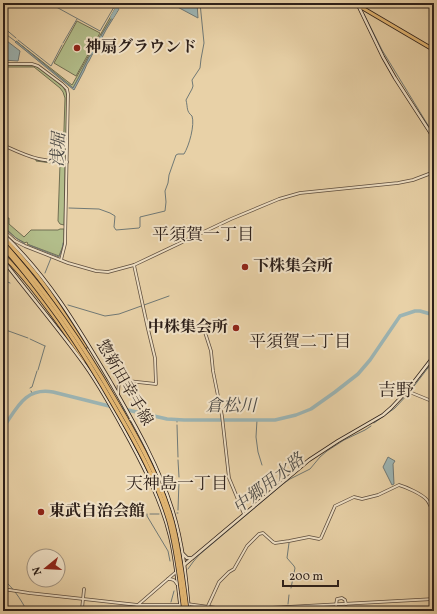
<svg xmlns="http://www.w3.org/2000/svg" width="437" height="614" font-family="Vollkorn,'Noto Serif JP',serif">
	<rect width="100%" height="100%" fill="#e8d1a7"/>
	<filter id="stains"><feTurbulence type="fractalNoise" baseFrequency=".005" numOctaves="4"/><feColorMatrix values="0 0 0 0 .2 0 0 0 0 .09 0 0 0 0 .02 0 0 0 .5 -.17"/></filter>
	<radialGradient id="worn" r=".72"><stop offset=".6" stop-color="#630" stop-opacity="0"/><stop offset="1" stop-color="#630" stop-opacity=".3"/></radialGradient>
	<g fill="#b2bd8a" stroke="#706e52">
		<polygon points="116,7 118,8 102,34 96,48 89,57 79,77 73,88 16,41 72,85"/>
		<polygon points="77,21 100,33 76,76 54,63"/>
		<polygon points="3,65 35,66 40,68 63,87 66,92 67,97 66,157 63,160 65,98 63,92 60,88 34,67 3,67"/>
		<polygon points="36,160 52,163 63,163 65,165 64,225 60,224 58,221 60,164 36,161"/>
		<polygon points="3,218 9,218 9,224 24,237 31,230 58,230 60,229 64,229 64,243 59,256 27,244 28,243 26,242 25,243 16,238 3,226"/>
	</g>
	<g fill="#9cb4b3" stroke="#707976">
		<polygon points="170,3 197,3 198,18"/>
		<polygon points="118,8 119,9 106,30 96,49 93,53 89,61 87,64 84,71 74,90 15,42 16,41 73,88 79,77 89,57 96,48 102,34"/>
		<polygon points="3,38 20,51 18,61 3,60"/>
		<polygon points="388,457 395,461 393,464 394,484 392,485 383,467"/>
	</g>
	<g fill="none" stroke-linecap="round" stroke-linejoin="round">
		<g stroke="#707976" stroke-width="1">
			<polyline points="49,3 100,31 114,7"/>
			<polyline points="359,3 360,5"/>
			<polyline points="115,5 116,3"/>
			<polyline points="364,14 382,50 434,135"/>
			<polyline points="3,27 16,38"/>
			<polyline points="3,32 15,41"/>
			<polyline points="18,40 51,66 62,45"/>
			<polyline points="63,43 77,19"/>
			<path d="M69,208L99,209L110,213L115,216L114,227L116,230L139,228L140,227V217L165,211L166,202L165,191L168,183L169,175L176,155L178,154H184C189,146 195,125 192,116C186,111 188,108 186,100L192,89L193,86L192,80L200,68L201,59L204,43L200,3"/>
			<polyline points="3,227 16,238 25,244"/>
			<polyline points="29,245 59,257 62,250 63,243"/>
			<polyline points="45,273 51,258"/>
			<polyline points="3,280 10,283"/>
			<polyline points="68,305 105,316 119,314 169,296"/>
			<polyline points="3,329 28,338"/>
			<polyline points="30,339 45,346"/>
			<polyline points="38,370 45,346"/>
			<polyline points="30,388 32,387 37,371"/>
			<polyline points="31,391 32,393"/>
			<polyline points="257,420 256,437 258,452 262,465"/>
			<polyline points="177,422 177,420"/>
			<polyline points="374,423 395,408 408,394 434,360"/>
			<polyline points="177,425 178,457"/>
			<polyline points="178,460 179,477"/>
			<polyline points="178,510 179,481"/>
			<polyline points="177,513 178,513"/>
			<polyline points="147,514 147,516 168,551 170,561"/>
			<polyline points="150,514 159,514"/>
			<polyline points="289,543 287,558 294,566 295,568 291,588"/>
			<polyline points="188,569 193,562 199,555 283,484 290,479 310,469 320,457 327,451 344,440 365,430 371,426"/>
			<path d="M3,579C14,589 20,598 27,611"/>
			<polyline points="171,602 174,591"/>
			<polyline points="288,604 289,595"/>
			<polyline points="170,611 170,607"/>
		</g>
		<g stroke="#9cb4b3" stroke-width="3.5">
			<polyline points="112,17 120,3"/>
			<polyline points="93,52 101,38"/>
			<polyline points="119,408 167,419 184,420 275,420 296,415 311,409 335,392 358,374 370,360 400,316 415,311 420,311 434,315"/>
			<path d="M3,428C17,408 25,387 53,392L113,407"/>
		</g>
		<defs>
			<g id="tertiary">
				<polyline points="3,64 32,64 38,66 62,84 67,89 68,94 65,244 61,260"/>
				<path d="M3,145C14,150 26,156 39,159C48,161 58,161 67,162"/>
				<polyline points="3,230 15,241 25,246 68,263 96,271 108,272 134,265 231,219 279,199 300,193 398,183 413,180 434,172"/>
				<polyline points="202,323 211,351 213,371 222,416 229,478 244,514"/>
				<polyline points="407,391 434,402"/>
				<polyline points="118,394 119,380 156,384 155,358 148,329 134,265"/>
				<polyline points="121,425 131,419"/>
				<path d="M168,579C173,579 175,580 177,584"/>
				<polyline points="3,589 29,593 138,605 181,605"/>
				<polyline points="187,604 232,610 434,599"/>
				<polyline points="336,605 337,599 342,598 345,600 346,604"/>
				<path d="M208,606L219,582L229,572L234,569L247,546L259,534L263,533L273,542L275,543L289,541L309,537L319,539L321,538L335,506L354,497L362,499L378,495L399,485C406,487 422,494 427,500C430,504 432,510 434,515"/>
				<polyline points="82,609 84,589"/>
				<polyline points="131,611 176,572"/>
			</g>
			<g id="secondary">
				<polyline points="358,5 383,57 395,78 430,132 434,139"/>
				<path d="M3,234C48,276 79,329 110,381C134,423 159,466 173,512C183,544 186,578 189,611"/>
				<path d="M3,260C30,295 59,329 85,365C102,389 116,415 130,441C146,471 162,503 170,536C176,560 178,586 181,611"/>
				<polyline points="183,554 187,558 192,558"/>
				<polyline points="184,565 309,460 338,441 383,415 391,408 407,391 434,356"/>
			</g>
			<polyline id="primary" points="354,3 434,50"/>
			<g id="motorway">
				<path d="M3,237C15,250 27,263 38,277C55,299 70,323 85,347"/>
				<path d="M3,255C34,286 60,325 85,360"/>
			</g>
		</defs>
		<use href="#tertiary" stroke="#5c4c3d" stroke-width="3.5"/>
		<use href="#secondary" stroke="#2d201a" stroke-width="4"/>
		<use href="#primary" stroke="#2d201a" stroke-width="4.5"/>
		<use href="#motorway" stroke="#2d201a" stroke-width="5"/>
		<use href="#tertiary" stroke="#f0e1c6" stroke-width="2"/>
		<use href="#secondary" stroke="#f0e1c6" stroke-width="2.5"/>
		<use href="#primary" stroke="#e4b874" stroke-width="3"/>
		<use href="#motorway" stroke="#e4b874" stroke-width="3.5"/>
		<defs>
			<g id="motorway-bridge">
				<path d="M3,243C46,290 82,343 114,398C137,437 160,478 172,521C180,551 183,581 187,611"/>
				<path d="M3,247C24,270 43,296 61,321C81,350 99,379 116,409C137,445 157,481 169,521C177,550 180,581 184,611"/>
			</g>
		</defs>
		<use href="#motorway-bridge" stroke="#2d201a" stroke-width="5" stroke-linecap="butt"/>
		<use href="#motorway-bridge" stroke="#e4b874" stroke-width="3.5"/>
	</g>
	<g fill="#8f2418" stroke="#f0e1c6" stroke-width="1.5">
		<circle cx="77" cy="48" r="4"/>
		<circle cx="245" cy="267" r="4"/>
		<circle cx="236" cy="328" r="4"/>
		<circle cx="41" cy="512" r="4"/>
	</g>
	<g text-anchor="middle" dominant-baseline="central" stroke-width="4" stroke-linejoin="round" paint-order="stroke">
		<g font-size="16" font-weight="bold" fill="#2d201a" stroke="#f0e1c6" text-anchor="start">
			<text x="85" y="48">神扇グラウンド</text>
			<text x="253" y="267">下株集会所</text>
			<text x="228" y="328" text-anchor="end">中株集会所</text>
			<text x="49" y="512">東武自治会館</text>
		</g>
		<g font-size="16" fill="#2d201a" stroke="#f0e1c6">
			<text transform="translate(124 383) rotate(60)">惣新田幸手線</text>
		</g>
		<g font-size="17" font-style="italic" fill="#4e4c48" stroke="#f0e1c6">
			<text transform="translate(59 150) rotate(-87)">浅堀</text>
			<text x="231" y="406">倉松川</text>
			<text transform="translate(269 484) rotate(-38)">中郷用水路</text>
		</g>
		<g font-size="17" fill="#2d201a" stroke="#f0e1c6">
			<text x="203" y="235">平須賀一丁目</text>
			<text x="300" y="342">平須賀二丁目</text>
			<text x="177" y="484">天神島一丁目</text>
		</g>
		<g font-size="18" fill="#2d201a" stroke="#f0e1c6">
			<text x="396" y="391">吉野</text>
		</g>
	</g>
	<rect width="437" height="614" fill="none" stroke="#e8d1a7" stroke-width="16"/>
	<rect x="4" y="4" width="429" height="606" fill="none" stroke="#2d201a" stroke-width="2"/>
	<rect x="8" y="8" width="421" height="598" fill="none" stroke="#2d201a"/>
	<g transform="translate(46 568) rotate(252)"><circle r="19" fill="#f0e1c6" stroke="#a29481"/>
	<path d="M0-3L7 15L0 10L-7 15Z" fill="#8f2418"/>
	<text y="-6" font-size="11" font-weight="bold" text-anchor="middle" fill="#2d201a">N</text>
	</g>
	<path d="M283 580v6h55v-6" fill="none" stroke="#2d201a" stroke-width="2"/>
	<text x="289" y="580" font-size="12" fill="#2d201a" stroke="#f0e1c6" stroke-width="3" paint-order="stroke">200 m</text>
	<rect width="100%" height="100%" filter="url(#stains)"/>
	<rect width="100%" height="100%" fill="url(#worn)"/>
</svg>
